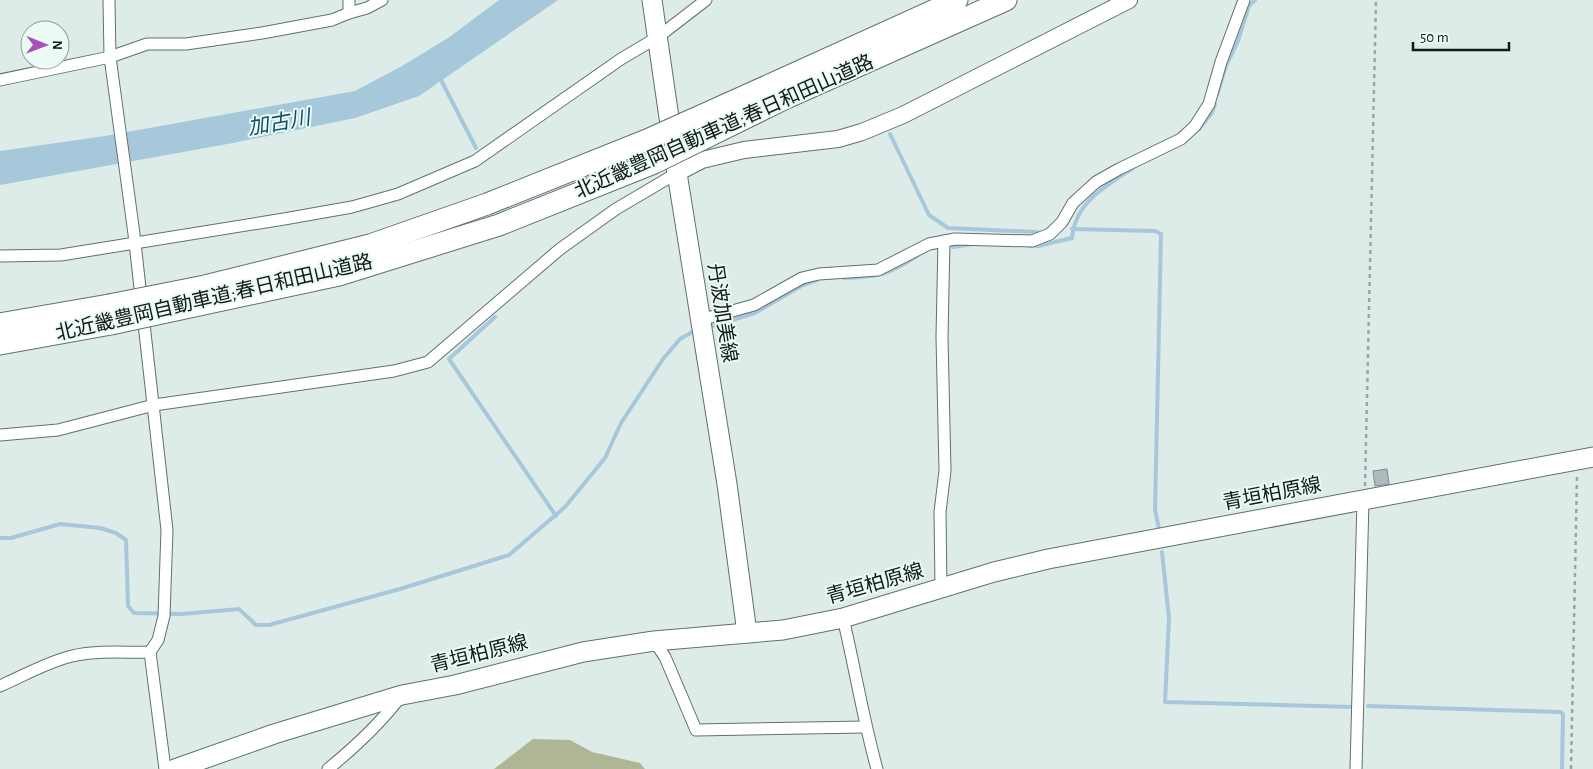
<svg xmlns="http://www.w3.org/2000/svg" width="1593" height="769" font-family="'Alegreya Sans','Noto Sans JP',sans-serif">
	<rect width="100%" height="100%" fill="#ddece8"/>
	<polygon fill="#aeb696" points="533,739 570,740 592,752 640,763 645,769 494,769"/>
	<polygon fill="#a7c8db" points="499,0 558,0 419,96 355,118 233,143 0,185 0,151 105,136 355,91 402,66 448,38"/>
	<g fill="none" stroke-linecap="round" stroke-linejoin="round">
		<g stroke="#a7c8db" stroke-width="4">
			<polyline points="440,78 476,148"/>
			<polyline points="1217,95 1226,66 1238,41 1249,6 1255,0"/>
			<polyline points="1199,129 1212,113 1215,104"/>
			<polyline points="890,134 929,215 948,228 1037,232"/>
			<polyline points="1072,229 1155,231 1161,234 1155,510 1159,529"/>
			<path d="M1030,246H1038L1072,238C1075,202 1106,186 1133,168"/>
			<polyline points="953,247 973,244"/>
			<path d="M844,278C878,277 888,275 917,256"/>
			<polyline points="495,317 449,359 556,516"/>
			<polyline points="709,327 755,313 803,285 817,280"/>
			<polyline points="0,538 11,538 60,524 100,528 116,533 126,540 128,606 134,613 182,614 239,609 256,625 269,625 400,589 509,555 565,507 605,458 621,423 663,359 680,339 694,331"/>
			<polyline points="1162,552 1169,618 1165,702 1353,707"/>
			<polyline points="1368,706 1560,712 1563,714 1562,769"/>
		</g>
	</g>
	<polygon fill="#acbcbe" stroke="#7f8e8f" points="1387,469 1389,484 1375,486 1373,471"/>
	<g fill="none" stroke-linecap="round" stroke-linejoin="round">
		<defs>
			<g id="street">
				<polyline points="109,0 110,57 134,234 167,530 164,616 158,640 150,652 165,769"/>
				<polyline points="349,13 349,0"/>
				<polyline points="0,80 110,57 147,44 186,44 262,33 332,20 349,13 367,8 382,0"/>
				<polyline points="0,256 61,255 284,219 352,207 398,194 475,161 621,59 658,37 706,0"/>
				<polyline points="700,320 754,305 802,278 819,274 878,270 929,244 955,239 1032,241 1050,234 1062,222 1073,203 1096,182 1119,169 1181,139 1195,126 1209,104 1221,62 1244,0"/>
				<polyline points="0,435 58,430 154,405 394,371 428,362 560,249 616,209 677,173"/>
				<polyline points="941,588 940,512 945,471 942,337 944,241"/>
				<path d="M843,618C855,668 863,719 877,769"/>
				<polyline points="654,641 665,657 696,730 865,727"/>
				<path d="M0,686C23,676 47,662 72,656C97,650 124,653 150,652"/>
				<path d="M328,769C355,747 380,724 401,696"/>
				<polyline points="1356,769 1363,500"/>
			</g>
			<polyline id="secondary" points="677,173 702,160 744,150 838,139 862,132 903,115 1129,0"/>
			<g id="primary">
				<polyline points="652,0 677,173 727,484 747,633"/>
				<polyline points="175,769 274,734 402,695 455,685 583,652 654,641 783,630 843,618 994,572 1048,559 1593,457"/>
			</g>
			<g id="highway">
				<polyline points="776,82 957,0"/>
				<polyline points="784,99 1006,0"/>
				<polyline points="0,324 109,305"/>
				<polyline points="0,344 111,324"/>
			</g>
		</defs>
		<use href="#street" stroke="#62706c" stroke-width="13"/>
		<use href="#secondary" stroke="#62706c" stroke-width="18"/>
		<use href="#primary" stroke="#62706c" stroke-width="21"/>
		<use href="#highway" stroke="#62706c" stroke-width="23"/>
		<g stroke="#9aa6a3" stroke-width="2.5" stroke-dasharray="4 4" stroke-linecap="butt">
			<polyline points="1365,486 1376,0"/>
			<polyline points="1571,769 1577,476"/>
		</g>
		<use href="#street" stroke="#fff" stroke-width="11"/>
		<use href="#secondary" stroke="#fff" stroke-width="16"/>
		<use href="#primary" stroke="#fff" stroke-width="19"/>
		<use href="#highway" stroke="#fff" stroke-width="21"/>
		<defs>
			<g id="highway-bridge">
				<polyline points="109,305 205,286 370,245 487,204 647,140 776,82"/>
				<polyline points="111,324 339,275 499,225 654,163 784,99"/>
			</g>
		</defs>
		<use href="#highway-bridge" stroke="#62706c" stroke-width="23" stroke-linecap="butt"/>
		<use href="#highway-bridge" stroke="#fff" stroke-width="21"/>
	</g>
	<g text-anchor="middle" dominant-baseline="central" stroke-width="4" stroke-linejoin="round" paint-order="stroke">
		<g font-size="20" fill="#131817" stroke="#eafaf5">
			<text transform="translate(724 127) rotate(-24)">北近畿豊岡自動車道;春日和田山道路</text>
			<text transform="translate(214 298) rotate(-13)">北近畿豊岡自動車道;春日和田山道路</text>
			<text transform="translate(722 313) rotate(81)">丹波加美線</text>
			<text transform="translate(1272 494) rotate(-11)">青垣柏原線</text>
			<text transform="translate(875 584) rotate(-16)">青垣柏原線</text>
			<text transform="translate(479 654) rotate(-14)">青垣柏原線</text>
		</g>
		<g font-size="21" font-style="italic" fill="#134e6a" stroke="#eafaf5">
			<text transform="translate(279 123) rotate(-10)">加古川</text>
		</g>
	</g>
	<g transform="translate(45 45) rotate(91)"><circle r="24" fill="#eafaf5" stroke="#94a09c"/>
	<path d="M0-4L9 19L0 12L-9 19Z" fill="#a84fba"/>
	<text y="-8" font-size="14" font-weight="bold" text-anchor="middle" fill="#131817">N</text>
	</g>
	<path d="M1413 42v8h96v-8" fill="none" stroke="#131817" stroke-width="2.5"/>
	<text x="1420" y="42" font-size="15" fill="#131817" stroke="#eafaf5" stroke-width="4" paint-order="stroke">50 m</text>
</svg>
